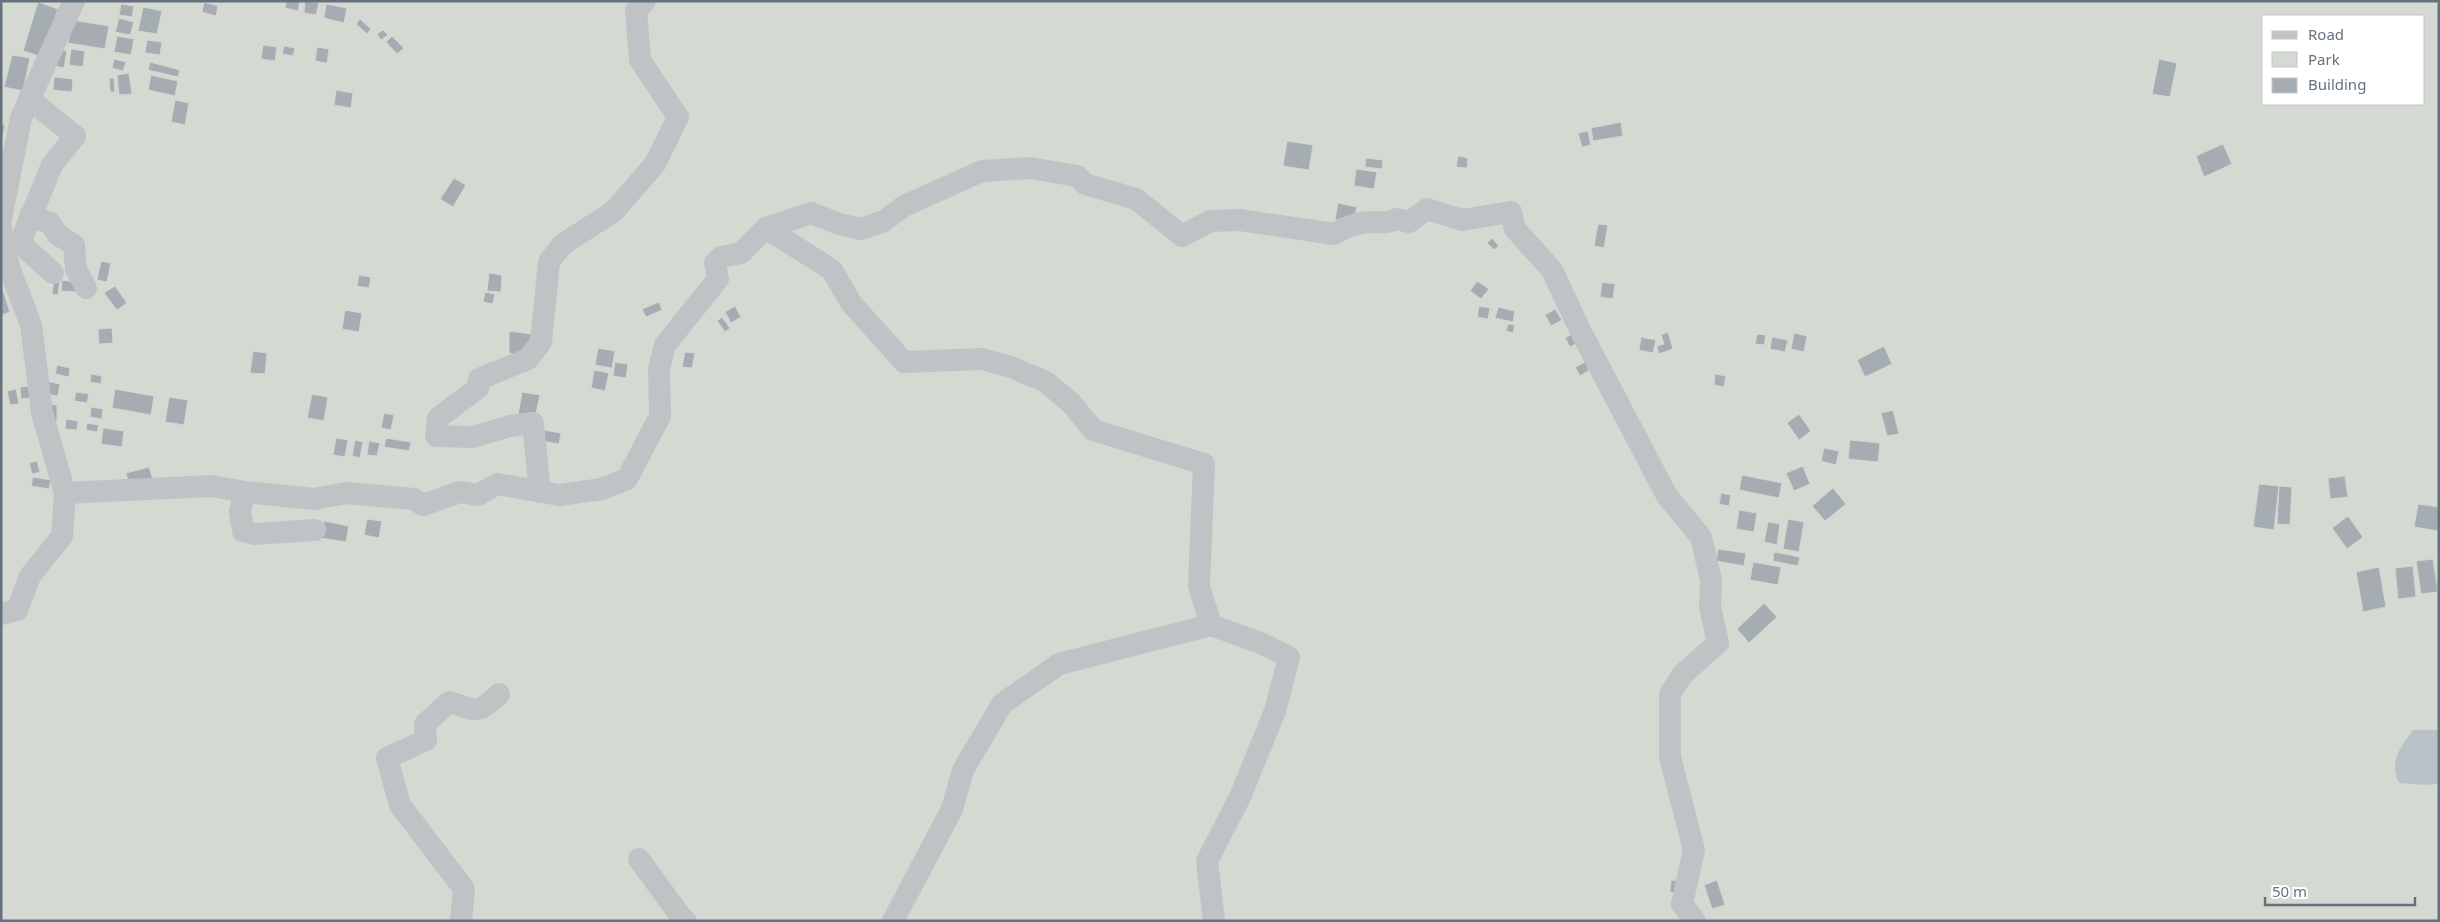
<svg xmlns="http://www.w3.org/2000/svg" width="2440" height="922" font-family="'Noto Sans',sans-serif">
	<rect width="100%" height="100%" fill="#f3f3f0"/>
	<path fill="#d4dad1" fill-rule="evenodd" d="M1,1H2439V921H1ZM2264,16H2424V104H2264Z"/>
	<path fill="#b8c2c7" d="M2413,730H2437L2439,734V784L2425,785L2399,783C2389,761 2400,748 2413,730Z"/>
	<g fill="#a6adb2" stroke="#d5d5d2">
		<polygon points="286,1 300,1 298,11 285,8"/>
		<polygon points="305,1 319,3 316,15 304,13"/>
		<polygon points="38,2 58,9 42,57 23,51"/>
		<polygon points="204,2 218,6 216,16 202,12"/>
		<polygon points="121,4 134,6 132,17 119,15"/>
		<polygon points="326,4 347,8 344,23 324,18"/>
		<polygon points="143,7 162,11 157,34 138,31"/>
		<polygon points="119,18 134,22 130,35 115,32"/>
		<polygon points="360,19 371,29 367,34 356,24"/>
		<polygon points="72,20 109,26 105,49 68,43"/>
		<polygon points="383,30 388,35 381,40 377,34"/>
		<polygon points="117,36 134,39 131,55 114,52"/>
		<polygon points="392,36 404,48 397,54 386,42"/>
		<polygon points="147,40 162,42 160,55 145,53"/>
		<polygon points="263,45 277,47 275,61 261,59"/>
		<polygon points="284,46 295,48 293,56 282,54"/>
		<polygon points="317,47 329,49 327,63 315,61"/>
		<polygon points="54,49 67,51 64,68 51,65"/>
		<polygon points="71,49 85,51 83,67 69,65"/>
		<polygon points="12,55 30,58 23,91 4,87"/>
		<polygon points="114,59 126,62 123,71 112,68"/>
		<polygon points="2159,59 2177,63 2170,97 2152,94"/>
		<polygon points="150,62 180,70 178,77 148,70"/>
		<polygon points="129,73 132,94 119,95 117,75"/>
		<polygon points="151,75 178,81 175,96 148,90"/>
		<polygon points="54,77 73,79 72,92 53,90"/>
		<polygon points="109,78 114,78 115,92 110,92"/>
		<polygon points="336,90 353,93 351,108 334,105"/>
		<polygon points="175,100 189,103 185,125 171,122"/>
		<polygon points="1621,122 1623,136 1593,141 1591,128"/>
		<polygon points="1,124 5,125 1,145"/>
		<polygon points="1588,131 1591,145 1582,147 1578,133"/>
		<polygon points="1287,141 1313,145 1309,170 1283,166"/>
		<polygon points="2223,144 2232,164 2204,177 2196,156"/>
		<polygon points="1458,156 1468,158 1467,168 1456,167"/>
		<polygon points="1366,158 1383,160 1382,169 1365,167"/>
		<polygon points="1356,169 1377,172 1374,189 1354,186"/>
		<polygon points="454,178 466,185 453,207 440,199"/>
		<polygon points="1338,203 1357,207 1353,223 1335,219"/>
		<polygon points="1598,224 1608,225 1604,248 1594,246"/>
		<polygon points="1492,238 1499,246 1494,250 1487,243"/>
		<polygon points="101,261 111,263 107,282 97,280"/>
		<polygon points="489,273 502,275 501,292 487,291"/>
		<polygon points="359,275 371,277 369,288 357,286"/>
		<polygon points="54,280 60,280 58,295 52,294"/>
		<polygon points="62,280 76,282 75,292 61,291"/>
		<polygon points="1477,281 1489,289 1481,299 1470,291"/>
		<polygon points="1602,282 1615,284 1613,299 1600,297"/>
		<polygon points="1,284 10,312 2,315 1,314"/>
		<polygon points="115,286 127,303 117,310 104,293"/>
		<polygon points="485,292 495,294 493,304 483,302"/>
		<polygon points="659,302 662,310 646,317 642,309"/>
		<polygon points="735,306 741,317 731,323 725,312"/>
		<polygon points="1479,306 1490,308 1488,319 1477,317"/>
		<polygon points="1498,307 1515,311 1513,322 1495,318"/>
		<polygon points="1555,309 1562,320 1551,326 1545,315"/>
		<polygon points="345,310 362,313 359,332 342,329"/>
		<polygon points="722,317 730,328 725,332 717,321"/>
		<polygon points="1508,324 1515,325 1513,333 1506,331"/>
		<polygon points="112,328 113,343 99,344 98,329"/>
		<polygon points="509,331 532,334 525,355 509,353"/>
		<polygon points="1668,332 1673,349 1659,354 1657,346 1664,344 1661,335"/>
		<polygon points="1794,333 1807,336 1804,352 1791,349"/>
		<polygon points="1572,334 1577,343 1570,347 1565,338"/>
		<polygon points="1757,334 1766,335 1764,345 1755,344"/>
		<polygon points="1641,337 1656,340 1653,353 1639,350"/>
		<polygon points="1772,337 1788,340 1785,352 1770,349"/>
		<polygon points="1884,346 1892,364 1865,377 1857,360"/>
		<polygon points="598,348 615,351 612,368 595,365"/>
		<polygon points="253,351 267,353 265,374 250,373"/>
		<polygon points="685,352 695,353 692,368 682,367"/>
		<polygon points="1587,361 1591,369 1580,376 1575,367"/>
		<polygon points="615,362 628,364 626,378 613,376"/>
		<polygon points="57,365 70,368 69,377 55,374"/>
		<polygon points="594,370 609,373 605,391 591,388"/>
		<polygon points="91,374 102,376 101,384 90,382"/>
		<polygon points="1715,374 1726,376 1724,387 1714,385"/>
		<polygon points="46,381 60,384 58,396 44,394"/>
		<polygon points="30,386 32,398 21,399 20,387"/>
		<polygon points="16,389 19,404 10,405 7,391"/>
		<polygon points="115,389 154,396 151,415 112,408"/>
		<polygon points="76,392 89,394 87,403 74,401"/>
		<polygon points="522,392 540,395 535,418 518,415"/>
		<polygon points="312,394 328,397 324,421 307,418"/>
		<polygon points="169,397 188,400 184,425 165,422"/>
		<polygon points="47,404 57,405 57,421 47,421"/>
		<polygon points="91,407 103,409 102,419 90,417"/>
		<polygon points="1893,410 1899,434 1887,436 1881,413"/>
		<polygon points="384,413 394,415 391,430 381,428"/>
		<polygon points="1799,414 1811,431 1799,440 1787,423"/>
		<polygon points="66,419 78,421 77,430 65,429"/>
		<polygon points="87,423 99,425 97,432 86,430"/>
		<polygon points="103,428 124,431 122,447 101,444"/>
		<polygon points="543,430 561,433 559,444 541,441"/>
		<polygon points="336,438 348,440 345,457 333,455"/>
		<polygon points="386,438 411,442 409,451 384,447"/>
		<polygon points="355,440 363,442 360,458 352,456"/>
		<polygon points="1850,440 1880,443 1878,462 1848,459"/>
		<polygon points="369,441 380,443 377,456 367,455"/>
		<polygon points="1824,448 1839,451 1836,465 1821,461"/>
		<polygon points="37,461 40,472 32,474 29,463"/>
		<polygon points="1803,466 1810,484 1794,491 1786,473"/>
		<polygon points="149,467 153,479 129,485 126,473"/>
		<polygon points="1742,475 1782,483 1779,498 1739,490"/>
		<polygon points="2345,476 2348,497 2330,499 2328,478"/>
		<polygon points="33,477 51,480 49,489 31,486"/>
		<polygon points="2259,484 2279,486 2274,530 2253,527"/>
		<polygon points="2279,486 2292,487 2290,525 2277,524"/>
		<polygon points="1833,488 1846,504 1825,521 1812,506"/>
		<polygon points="1721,493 1731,495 1729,506 1719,504"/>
		<polygon points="2418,504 2439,507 2438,531 2414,527"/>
		<polygon points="1739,510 1757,513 1754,532 1736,529"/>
		<polygon points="2348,516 2363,537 2347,549 2332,528"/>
		<polygon points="367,519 382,521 379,538 364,535"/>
		<polygon points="1788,519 1804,522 1799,552 1783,549"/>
		<polygon points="324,521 349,526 346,542 321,538"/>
		<polygon points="1768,522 1780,524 1777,545 1764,542"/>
		<polygon points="1718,549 1746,553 1744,566 1716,561"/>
		<polygon points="1774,552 1800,557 1798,566 1773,561"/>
		<polygon points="2433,559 2438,592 2421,594 2416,561"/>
		<polygon points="1753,562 1781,567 1778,585 1750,580"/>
		<polygon points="2413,566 2416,597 2398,599 2395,568"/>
		<polygon points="2379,567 2386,607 2363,612 2356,572"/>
		<polygon points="1764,603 1777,617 1749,643 1737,629"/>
		<polygon points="1671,880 1684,881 1682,894 1670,892"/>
		<polygon points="1717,880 1725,905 1712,909 1704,885"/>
	</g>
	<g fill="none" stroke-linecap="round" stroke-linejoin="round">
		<g stroke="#bfc3c6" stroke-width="22">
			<polyline points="29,99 75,136 52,165 20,243 53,273"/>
			<polyline points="30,216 50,223 58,235 74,245 76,269 86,288"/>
			<polyline points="1,219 21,118 74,1"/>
			<polyline points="1,228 9,267 31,325 42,413 65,493 62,536 30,576 17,610 1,614"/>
			<path d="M766,228L811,213L839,224L861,229L884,221L904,206L982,171L1030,168L1077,176L1085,184L1136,199L1182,236L1210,221L1240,220L1334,234C1346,226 1358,222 1373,222C1382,222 1388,224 1396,219L1409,222L1427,209L1462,220L1511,212L1515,229L1552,270L1580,330L1667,496L1701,537L1711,580L1710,607L1718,643L1683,674L1670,694V757L1694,850L1682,904L1695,921"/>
			<polyline points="245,492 240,511 243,531 254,534 315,530"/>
			<polyline points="540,492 533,423 510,426 473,437 436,436 438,418 478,388 479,379 528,359 541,342 549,262 562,245 614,211 655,164 678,117 640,60 636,11 645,1"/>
			<polyline points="65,493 212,486 245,492 314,499 346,493 414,499 423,505 460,492 478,495 497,484 559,495 602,489 627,479 660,416 659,369 665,345 718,279 715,263 721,257 741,253 766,228 832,270 851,303 904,362 982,359 1011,367 1046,382 1072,404 1093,430 1204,464 1199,586 1211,625 1263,644 1289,657 1275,711 1240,797 1207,861 1214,921"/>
			<polyline points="639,859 681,917 686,921"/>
			<path d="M461,921L464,889L400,805L387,758L426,740L425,724L449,702C477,710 476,716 499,694"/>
			<polyline points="893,921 952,809 963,770 1002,704 1059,664 1211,625"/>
		</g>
	</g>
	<rect width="2440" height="922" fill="none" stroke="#64727f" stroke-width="5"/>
	<rect x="2262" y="15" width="162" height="90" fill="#ffffff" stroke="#c1c7cc"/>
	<rect x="2272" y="31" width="25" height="8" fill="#bfc3c6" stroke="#c1c7cc"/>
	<text x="2308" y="40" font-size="15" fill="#64727f">Road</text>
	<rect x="2272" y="52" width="25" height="15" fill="#d4dad1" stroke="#c1c7cc"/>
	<text x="2308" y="65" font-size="15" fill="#64727f">Park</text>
	<rect x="2272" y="78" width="25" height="15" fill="#a6adb2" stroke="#c1c7cc"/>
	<text x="2308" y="90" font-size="15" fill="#64727f">Building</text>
	<path d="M2265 897v8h150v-8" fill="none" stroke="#64727f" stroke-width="2.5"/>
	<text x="2272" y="897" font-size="15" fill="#64727f" stroke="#ffffff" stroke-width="4" paint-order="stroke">50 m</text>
</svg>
